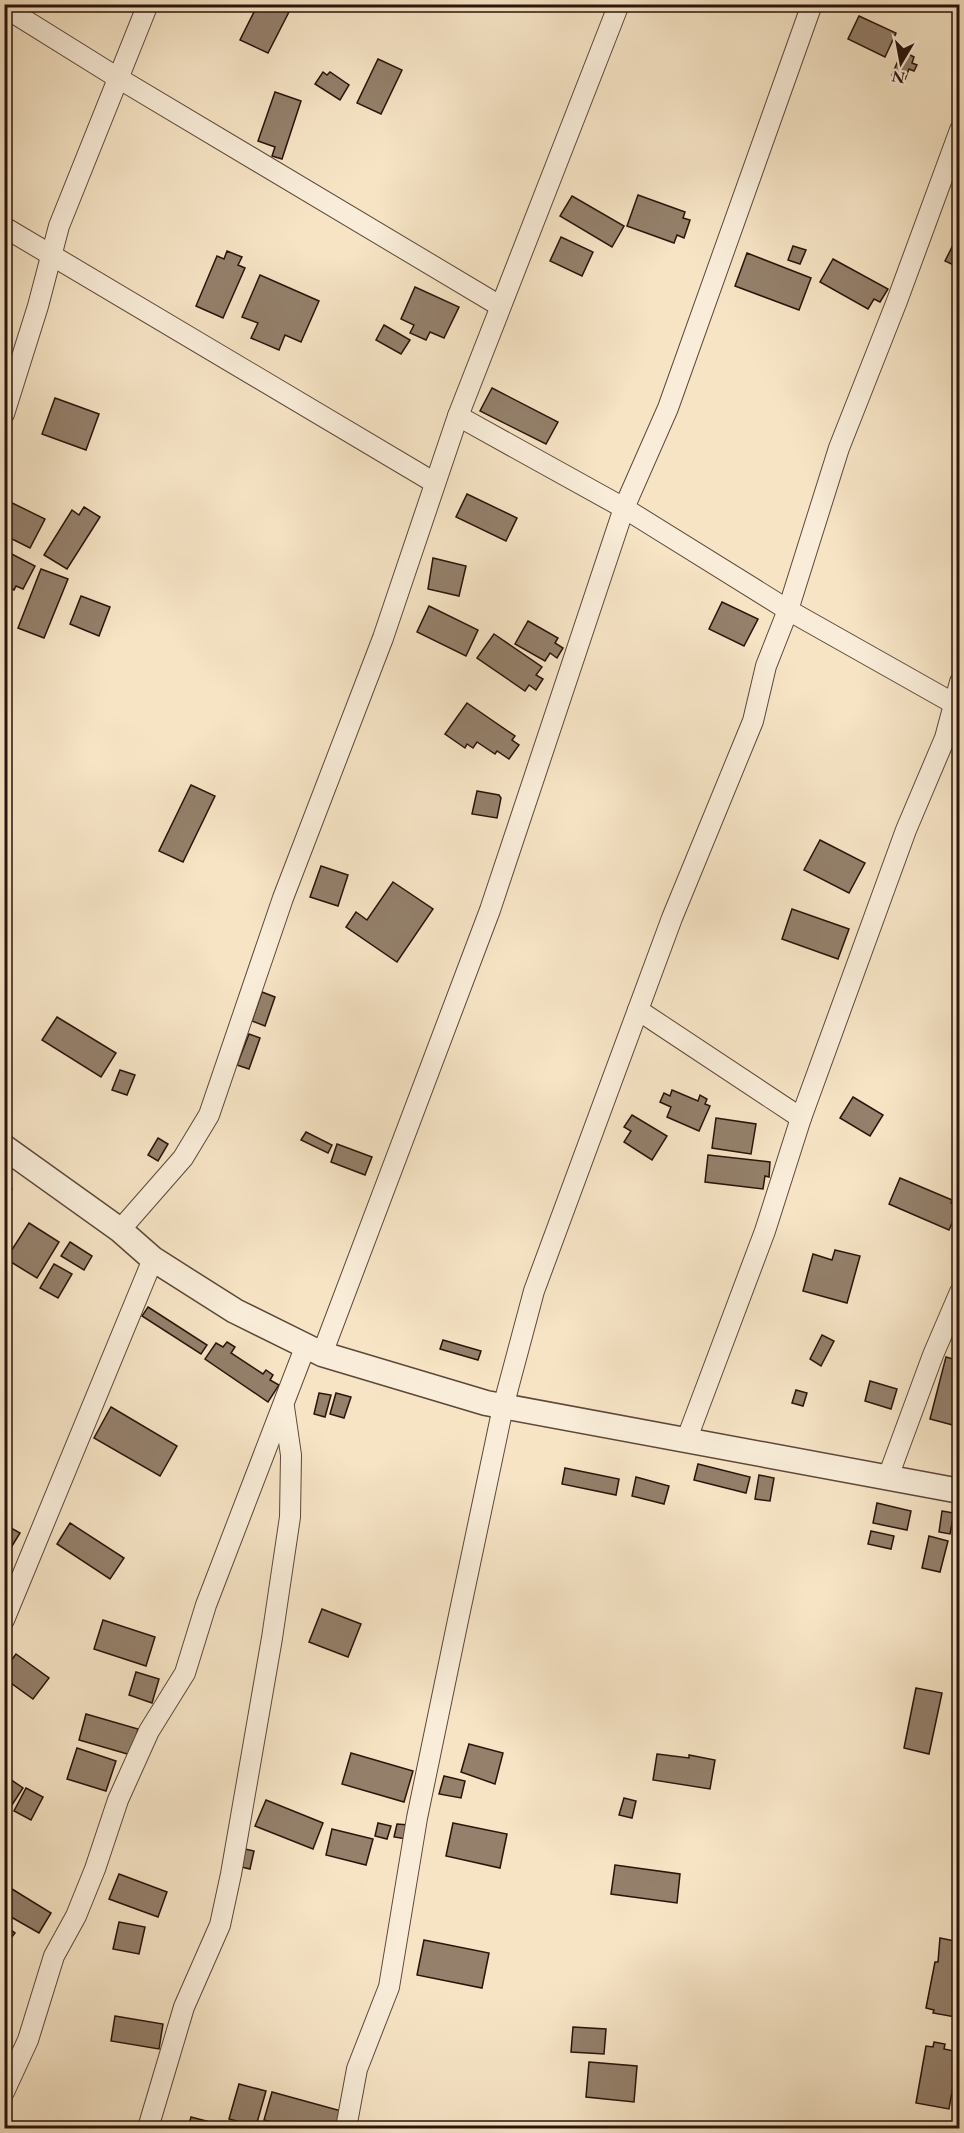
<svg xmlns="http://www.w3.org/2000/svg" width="964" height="2133" font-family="'EB Garamond',serif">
	<rect width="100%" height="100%" fill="#f6e4c5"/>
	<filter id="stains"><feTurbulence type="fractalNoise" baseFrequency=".00333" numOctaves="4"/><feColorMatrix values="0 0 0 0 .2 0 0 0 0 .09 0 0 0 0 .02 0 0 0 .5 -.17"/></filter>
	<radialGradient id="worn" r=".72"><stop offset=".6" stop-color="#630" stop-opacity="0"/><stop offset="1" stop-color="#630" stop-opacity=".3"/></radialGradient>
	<g fill="#94806b" stroke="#2a130a" stroke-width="1.5">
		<polygon points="258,4 293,4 268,53 240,40"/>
		<polygon points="859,16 896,33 885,57 848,39"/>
		<polygon points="902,51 914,57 912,63 917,65 914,71 909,69 905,79 892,75"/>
		<polygon points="378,59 402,70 381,114 357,103"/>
		<polygon points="323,72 327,75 330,72 349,85 340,100 315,84"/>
		<polygon points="275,92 301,101 282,159 272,156 275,147 258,141"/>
		<polygon points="638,195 685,212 683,218 690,220 684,238 677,235 674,243 627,226"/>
		<polygon points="572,196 624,226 612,247 560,216"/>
		<polygon points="561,237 593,252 582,276 550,261"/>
		<polygon points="957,237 960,239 960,268 945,261"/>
		<polygon points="793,246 806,250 800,264 788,260"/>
		<polygon points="227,251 242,257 238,265 245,268 223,318 196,306 217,256 224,259"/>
		<polygon points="747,253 811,278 799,310 735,286"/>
		<polygon points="833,259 888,289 880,302 874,299 868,309 820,282"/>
		<polygon points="260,275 319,301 301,342 285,335 279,350 251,338 258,323 242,317"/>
		<polygon points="415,287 459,307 444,338 430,332 426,340 410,333 414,325 401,319"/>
		<polygon points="384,325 410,340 401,354 376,340"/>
		<polygon points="492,388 558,422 546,444 480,411"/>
		<polygon points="55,398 99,414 86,450 42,434"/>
		<polygon points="467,494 517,518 506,541 456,517"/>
		<polygon points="4,499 45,519 30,548 4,535"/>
		<polygon points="84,507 100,517 67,569 44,555 72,510 79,515"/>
		<polygon points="4,550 35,566 23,589 16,586 14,590 4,585"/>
		<polygon points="433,558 466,566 459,596 428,589"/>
		<polygon points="41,569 68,579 44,638 18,628"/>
		<polygon points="81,596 110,607 99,636 70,624"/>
		<polygon points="722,602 758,619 744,646 709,629"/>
		<polygon points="429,606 478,630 466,656 417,632"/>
		<polygon points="528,621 558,638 555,643 563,648 557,658 550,653 545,661 515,644"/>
		<polygon points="494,634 542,667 536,675 543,679 536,690 529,685 525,691 477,658"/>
		<polygon points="467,703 515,736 512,740 519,745 509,759 497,751 495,754 477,742 473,748 467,744 465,748 445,734"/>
		<polygon points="191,785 215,796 183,862 159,851"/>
		<polygon points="477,791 499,795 501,798 497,818 472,814"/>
		<polygon points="820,840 865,863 849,893 804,870"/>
		<polygon points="321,866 348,875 338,906 310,897"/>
		<polygon points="393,882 433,909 397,962 346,927 356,912 367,920"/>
		<polygon points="792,909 849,929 838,959 782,939"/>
		<polygon points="262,992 275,997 265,1026 252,1021"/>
		<polygon points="57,1017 116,1053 101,1077 42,1040"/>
		<polygon points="249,1034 260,1038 249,1069 237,1065"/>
		<polygon points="120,1070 135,1075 127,1095 112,1090"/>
		<polygon points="672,1090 698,1101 700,1095 707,1099 705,1104 710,1106 699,1131 667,1117 671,1107 660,1102 664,1093 670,1096"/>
		<polygon points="853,1097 883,1115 870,1136 840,1118"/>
		<polygon points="632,1115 667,1136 652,1160 624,1142 631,1131 624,1127"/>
		<polygon points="716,1118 756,1124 751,1154 712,1148"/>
		<polygon points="306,1132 332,1145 328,1153 301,1140"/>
		<polygon points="158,1138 168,1144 158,1161 148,1155"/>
		<polygon points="337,1144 372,1157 365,1175 331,1162"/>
		<polygon points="708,1155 770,1162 769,1177 765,1176 763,1189 705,1182"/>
		<polygon points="900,1178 952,1200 951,1203 959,1207 949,1230 889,1204"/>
		<polygon points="4,1185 12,1189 4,1202"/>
		<polygon points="29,1223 59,1242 37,1278 6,1259"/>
		<polygon points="70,1242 92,1256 84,1270 61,1256"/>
		<polygon points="835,1250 860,1256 847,1303 803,1291 813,1254 832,1260"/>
		<polygon points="54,1264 72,1274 58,1298 40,1288"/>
		<polygon points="148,1307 207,1345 201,1354 142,1316"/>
		<polygon points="822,1335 834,1341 821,1366 810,1359"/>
		<polygon points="443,1340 481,1351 478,1360 440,1349"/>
		<polygon points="227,1342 235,1347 231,1353 263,1374 266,1370 273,1375 270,1380 279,1385 268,1402 205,1359 216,1343 223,1347"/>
		<polygon points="946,1357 960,1361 960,1427 930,1419"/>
		<polygon points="870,1381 897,1389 891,1409 865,1401"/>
		<polygon points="796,1390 807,1393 803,1406 792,1403"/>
		<polygon points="319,1393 331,1395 325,1417 314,1414"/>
		<polygon points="336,1393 351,1397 344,1418 330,1414"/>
		<polygon points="111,1407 177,1446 160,1476 94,1438"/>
		<polygon points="698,1464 750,1477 746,1493 694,1480"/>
		<polygon points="565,1468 619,1479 616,1495 562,1484"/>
		<polygon points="759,1475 774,1478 770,1501 755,1499"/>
		<polygon points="636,1477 669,1486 664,1504 632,1496"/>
		<polygon points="877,1503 911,1511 907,1530 873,1523"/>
		<polygon points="942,1511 954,1513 950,1534 939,1532"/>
		<polygon points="70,1523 124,1558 110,1579 57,1544"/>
		<polygon points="4,1524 20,1533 4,1559"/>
		<polygon points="871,1531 894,1536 891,1549 868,1544"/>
		<polygon points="929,1536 948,1541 940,1572 922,1568"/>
		<polygon points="322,1609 361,1624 348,1657 309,1642"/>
		<polygon points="103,1620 155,1637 146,1666 94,1649"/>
		<polygon points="16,1654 49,1678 33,1699 4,1678 4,1670"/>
		<polygon points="136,1672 159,1679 152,1703 129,1695"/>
		<polygon points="916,1688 942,1693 929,1754 904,1748"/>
		<polygon points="86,1714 138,1729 131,1755 79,1740"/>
		<polygon points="469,1744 503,1753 495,1784 461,1772"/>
		<polygon points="77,1748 116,1761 106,1791 67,1779"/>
		<polygon points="351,1753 413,1771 404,1802 342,1784"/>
		<polygon points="657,1754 689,1758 689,1755 715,1760 710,1789 653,1780"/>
		<polygon points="4,1775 23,1788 6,1814 4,1813"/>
		<polygon points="444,1776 465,1781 461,1798 439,1794"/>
		<polygon points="26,1788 43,1797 31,1820 14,1811"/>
		<polygon points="624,1798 636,1801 632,1818 619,1815"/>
		<polygon points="266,1800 323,1823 313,1849 255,1826"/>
		<polygon points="378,1823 391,1826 387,1839 375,1836"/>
		<polygon points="453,1823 507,1834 500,1868 446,1856"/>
		<polygon points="397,1824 408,1825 406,1839 394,1837"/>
		<polygon points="332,1829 373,1839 366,1865 326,1855"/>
		<polygon points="241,1848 254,1851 250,1869 237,1866"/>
		<polygon points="615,1865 680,1874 677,1903 611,1894"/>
		<polygon points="119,1874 167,1892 158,1917 109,1899"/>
		<polygon points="12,1889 51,1913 39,1933 4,1913 4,1902"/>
		<polygon points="119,1922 145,1927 139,1954 113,1949"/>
		<polygon points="4,1925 15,1933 4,1947"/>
		<polygon points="940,1938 960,1942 960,2015 956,2014 955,2017 933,2013 934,2010 926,2008 935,1962 938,1962"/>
		<polygon points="424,1940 489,1953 482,1988 417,1975"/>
		<polygon points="115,2016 163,2024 159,2049 111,2041"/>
		<polygon points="573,2027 606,2029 604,2054 571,2052"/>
		<polygon points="934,2042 945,2044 944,2049 959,2052 949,2109 916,2103 926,2046 933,2047"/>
		<polygon points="589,2062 637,2066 634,2102 586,2097"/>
		<polygon points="239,2084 266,2091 256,2126 229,2119"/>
		<polygon points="272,2092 345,2112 342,2128 284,2128 271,2125 272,2122 264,2120"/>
		<polygon points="191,2117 233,2128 188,2128"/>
		<polygon points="951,2123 960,2124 960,2128 950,2128"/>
	</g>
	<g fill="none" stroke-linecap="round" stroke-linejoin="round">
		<defs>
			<g id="minor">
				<polyline points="4,7 118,78 500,306"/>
				<polyline points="4,227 435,483"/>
				<polyline points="4,414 38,306 59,226 148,4"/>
				<polyline points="458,416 624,508 788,610 960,707"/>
				<polyline points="638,1010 801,1118"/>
				<polyline points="120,1230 183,1158 209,1115 283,898 383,638 458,416 619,4"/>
				<polyline points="322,1354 490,910 624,508 668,408 812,4"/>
				<polyline points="686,1441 765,1231 801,1118 906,830 945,738 960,682"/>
				<polyline points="888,1477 933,1355 960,1292"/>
				<polyline points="4,1620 153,1259"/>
				<polyline points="4,2092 28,2040 54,1956 76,1916 95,1869 118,1800 149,1731 185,1673 206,1605 306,1345"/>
				<polyline points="148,2128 184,2007 220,1925 231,1874 272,1638 290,1517 291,1455 284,1407"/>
				<polyline points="346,2128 357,2069 389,1987 417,1818 457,1625 503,1407 534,1291 672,918 753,721 766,666 788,610 839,448 897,301 960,130"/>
			</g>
			<polyline id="tertiary" points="4,1147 120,1230 153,1259 235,1311 322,1354 486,1403 960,1491"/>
		</defs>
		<use href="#minor" stroke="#5d4739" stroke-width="22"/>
		<use href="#tertiary" stroke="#5d4739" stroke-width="27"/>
		<use href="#minor" stroke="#f9edd9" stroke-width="20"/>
		<use href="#tertiary" stroke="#f9edd9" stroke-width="24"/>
	</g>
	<rect width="964" height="2133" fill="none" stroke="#f6e4c5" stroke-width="24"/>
	<rect x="6" y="6" width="952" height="2121" fill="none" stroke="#2a130a" stroke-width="3"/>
	<rect x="12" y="12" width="940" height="2109" fill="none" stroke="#2a130a" stroke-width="1.5"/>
	<g transform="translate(901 63) rotate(190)" stroke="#f9edd9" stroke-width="4.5" paint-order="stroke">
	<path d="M0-4.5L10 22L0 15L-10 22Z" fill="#2a130a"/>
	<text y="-9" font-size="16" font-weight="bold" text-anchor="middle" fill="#2a130a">N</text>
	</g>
	<rect width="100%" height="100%" filter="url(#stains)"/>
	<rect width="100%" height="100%" fill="url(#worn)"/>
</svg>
